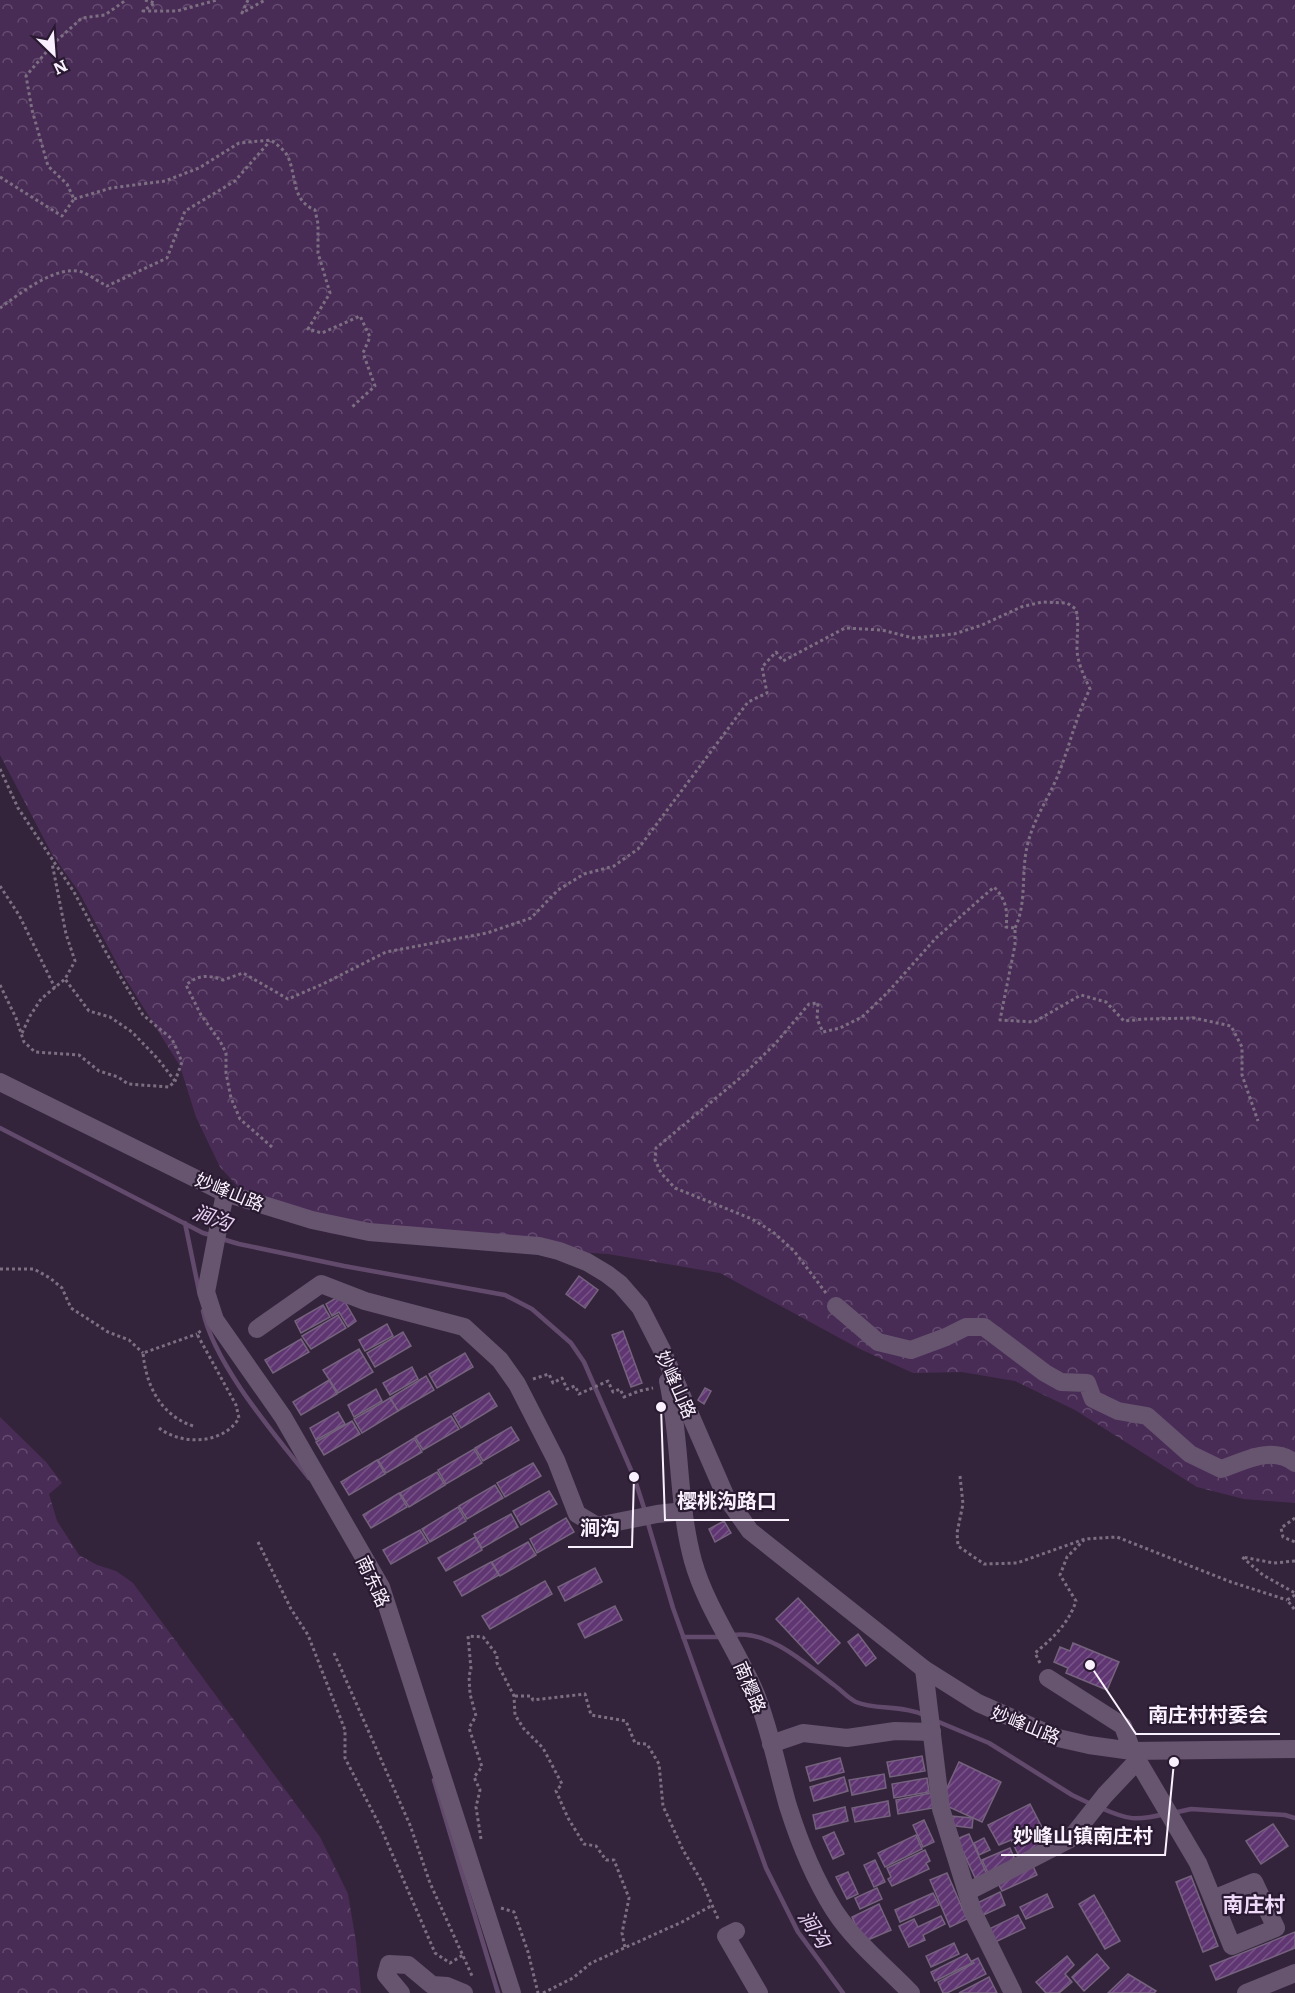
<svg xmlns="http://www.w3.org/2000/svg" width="1295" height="1993" font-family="Literata,'Noto Sans SC',serif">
	<defs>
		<pattern id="forest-crowns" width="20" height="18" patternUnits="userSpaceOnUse" patternTransform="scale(1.5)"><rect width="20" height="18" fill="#492c56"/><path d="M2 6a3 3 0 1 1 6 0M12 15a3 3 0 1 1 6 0" fill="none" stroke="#644b6f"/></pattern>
		<pattern id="building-hatch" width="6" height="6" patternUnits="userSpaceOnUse" patternTransform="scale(1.5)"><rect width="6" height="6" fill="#5f3672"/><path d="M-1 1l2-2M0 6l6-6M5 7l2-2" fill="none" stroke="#775487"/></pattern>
	</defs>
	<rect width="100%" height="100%" fill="#34243b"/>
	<g fill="url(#forest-crowns)">
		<polygon points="0,0 1295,0 1295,1503 1244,1499 1197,1487 1075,1410 1015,1381 962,1372 913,1373 858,1348 720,1273 608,1254 411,1241 329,1233 254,1204 220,1167 196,1117 180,1066 122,973 79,892 52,854 0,755"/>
		<polygon points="0,1417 46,1462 62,1483 49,1494 57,1521 79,1555 97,1565 116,1571 133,1583 320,1837 348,1894 356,1942 361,1993 0,1993"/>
	</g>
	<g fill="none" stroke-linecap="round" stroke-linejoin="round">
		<g stroke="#624a6c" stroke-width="4.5">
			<polyline points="0,1128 203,1233 214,1236"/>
			<polyline points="185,1223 199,1291"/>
			<polyline points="222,1239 239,1244 344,1266 505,1295 532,1309 571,1343 584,1362 634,1477 645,1511"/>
			<path d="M203,1311C214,1364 275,1435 309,1478"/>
			<polyline points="647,1520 673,1608 766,1868 798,1932 843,1993"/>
			<path d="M733,1635C770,1630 806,1664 834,1685C841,1690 848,1698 856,1702C875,1710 902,1705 924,1715"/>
			<polyline points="683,1637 721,1637"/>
			<polyline points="934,1720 989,1743 1072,1795 1093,1805"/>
			<polyline points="434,1780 498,1993"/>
			<path d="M1101,1808C1128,1820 1136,1821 1165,1814"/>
			<polyline points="1173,1813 1191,1809 1285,1815 1295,1818"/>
		</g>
	</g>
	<g fill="url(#building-hatch)" stroke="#75637e" stroke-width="1.5">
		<polygon points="579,1276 598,1290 585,1308 566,1294"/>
		<polygon points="341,1295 356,1321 348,1327 339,1312 332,1316 326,1304"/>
		<polygon points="323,1305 330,1317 301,1333 295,1321"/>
		<polygon points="338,1315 346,1328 311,1349 302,1336"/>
		<polygon points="387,1324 393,1336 365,1351 359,1340"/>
		<polygon points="623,1331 642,1383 631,1387 612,1335"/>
		<polygon points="403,1332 411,1346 375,1367 367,1353"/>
		<polygon points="301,1339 309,1352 273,1373 265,1360"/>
		<polygon points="359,1349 373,1372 338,1393 323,1370"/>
		<polygon points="465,1353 473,1367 437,1388 429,1374"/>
		<polygon points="412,1367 418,1379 390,1395 383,1383"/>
		<polygon points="426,1376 434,1390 398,1411 390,1398"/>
		<polygon points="329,1380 337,1394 301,1415 293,1402"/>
		<polygon points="705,1388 711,1391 704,1404 698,1400"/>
		<polygon points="376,1389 382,1401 354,1417 348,1405"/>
		<polygon points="489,1393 497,1406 461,1428 453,1414"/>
		<polygon points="390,1398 398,1411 362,1433 354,1419"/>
		<polygon points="338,1412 345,1424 316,1440 310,1428"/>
		<polygon points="451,1416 459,1429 423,1450 415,1437"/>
		<polygon points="352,1421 360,1434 324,1455 316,1442"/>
		<polygon points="511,1427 519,1440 483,1461 475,1448"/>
		<polygon points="414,1438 422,1452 386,1473 378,1460"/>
		<polygon points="474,1449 482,1463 446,1484 438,1470"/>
		<polygon points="377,1460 385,1474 349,1495 341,1482"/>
		<polygon points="533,1463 541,1476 505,1497 497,1483"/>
		<polygon points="437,1472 445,1485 409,1507 400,1493"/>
		<polygon points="495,1485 503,1498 467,1519 459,1506"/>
		<polygon points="549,1491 557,1504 521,1525 513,1511"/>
		<polygon points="399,1493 407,1507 371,1528 363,1515"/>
		<polygon points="458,1507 466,1521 430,1542 422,1529"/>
		<polygon points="511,1514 518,1527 482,1548 474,1534"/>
		<polygon points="566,1518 574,1532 537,1553 530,1539"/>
		<polygon points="724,1521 731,1533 715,1542 709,1529"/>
		<polygon points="420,1530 428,1543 391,1564 383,1550"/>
		<polygon points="475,1537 482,1550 446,1571 438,1558"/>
		<polygon points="528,1542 536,1555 500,1576 492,1562"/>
		<polygon points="491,1562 499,1575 462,1596 454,1582"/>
		<polygon points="595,1568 602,1582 565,1601 558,1587"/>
		<polygon points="545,1581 552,1594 490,1629 482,1616"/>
		<polygon points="798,1598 840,1643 818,1664 776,1619"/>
		<polygon points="615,1606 622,1620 585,1638 578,1624"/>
		<polygon points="858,1634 876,1658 866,1666 848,1642"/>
		<polygon points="1073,1643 1119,1662 1107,1690 1066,1673 1068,1668 1054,1662 1060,1647 1070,1651"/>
		<polygon points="922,1756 925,1771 890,1777 887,1762"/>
		<polygon points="840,1758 844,1772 810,1781 806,1767"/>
		<polygon points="959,1762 1001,1782 982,1822 940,1803"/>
		<polygon points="884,1774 886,1788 852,1795 849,1780"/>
		<polygon points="844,1777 848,1791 814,1801 810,1787"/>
		<polygon points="927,1778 929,1792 894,1798 892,1784"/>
		<polygon points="931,1793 933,1808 898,1814 896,1800"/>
		<polygon points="888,1801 890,1816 855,1822 852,1808"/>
		<polygon points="1030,1804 1049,1841 1019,1856 1011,1840 999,1845 988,1825"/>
		<polygon points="845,1807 848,1821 816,1829 813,1815"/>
		<polygon points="950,1816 973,1818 972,1828 948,1825"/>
		<polygon points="924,1820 934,1842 923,1847 913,1825"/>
		<polygon points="1273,1824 1288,1846 1261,1864 1246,1841"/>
		<polygon points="834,1832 844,1854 833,1859 823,1837"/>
		<polygon points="969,1834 989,1879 978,1884 957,1839"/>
		<polygon points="916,1835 922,1849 885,1867 878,1853"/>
		<polygon points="984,1838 990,1850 979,1855 974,1843"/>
		<polygon points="1010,1848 1016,1862 989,1875 982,1860"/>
		<polygon points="925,1850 930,1861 926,1863 929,1869 892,1886 888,1879 891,1877 887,1868"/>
		<polygon points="875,1860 885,1882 874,1887 864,1865"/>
		<polygon points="1032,1864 1037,1875 1002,1891 997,1881"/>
		<polygon points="848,1872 858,1894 847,1899 836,1877"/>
		<polygon points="947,1873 967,1919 950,1927 930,1880"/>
		<polygon points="1191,1876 1218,1946 1203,1952 1176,1882"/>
		<polygon points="877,1888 882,1899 860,1909 855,1898"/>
		<polygon points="1000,1892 1005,1905 979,1917 973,1905"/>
		<polygon points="933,1893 939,1905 900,1922 895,1910"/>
		<polygon points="1047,1894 1053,1907 1026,1919 1020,1907"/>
		<polygon points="1094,1895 1120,1941 1105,1949 1079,1904"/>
		<polygon points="879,1904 891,1930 863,1942 852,1917"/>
		<polygon points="1018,1915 1025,1928 991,1944 985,1931"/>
		<polygon points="941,1916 945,1924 923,1935 925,1940 909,1947 899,1926 914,1919 918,1927"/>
		<polygon points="1295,1932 1295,1948 1216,1980 1210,1966"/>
		<polygon points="954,1943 959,1954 931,1967 926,1956"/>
		<polygon points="967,1954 972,1963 935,1981 931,1972"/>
		<polygon points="1097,1954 1109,1968 1084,1991 1072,1977"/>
		<polygon points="1067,1956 1074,1965 1065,1974 1072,1982 1059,1993 1046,1993 1036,1982"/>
		<polygon points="978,1958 986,1974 947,1993 943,1993 938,1982 974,1963 972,1961"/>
		<polygon points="1128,1974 1156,1991 1154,1993 1108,1993"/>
		<polygon points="989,1977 997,1993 959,1993"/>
	</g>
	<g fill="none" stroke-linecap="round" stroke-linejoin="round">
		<g stroke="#7c6f82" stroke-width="3" stroke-dasharray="3 3" stroke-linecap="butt">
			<polyline points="145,0 155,3 143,11 177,11 217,0"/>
			<polyline points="248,0 242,13 265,0"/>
			<polyline points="0,177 62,216 74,199 67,184 48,166 32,110 26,76 54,43 82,18 105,15 126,0"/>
			<path d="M74,199L111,188L165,181L199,168L239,143L271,140C276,144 285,150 288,157C297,177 291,200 315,210L318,224V253L330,293L308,329L322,333L360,316L370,337L363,353L375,386L352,407"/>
			<path d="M0,308C19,294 57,264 82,272C90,275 99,282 107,286L167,258L185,211L235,181L270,141"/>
			<polyline points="0,769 18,808 74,892 107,954 143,1015 172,1039 182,1062 175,1081"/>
			<polyline points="0,886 19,915 55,988"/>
			<polyline points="0,985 16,1018 24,1042 35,1052 79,1055 99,1071 118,1077 128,1084 169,1087 175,1081 158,1059 132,1032 110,1017 89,1011 65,979"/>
			<polyline points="22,1033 30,1016 41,999 65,979 75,961 66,934 52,863"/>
			<path d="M272,1147L240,1119L231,1098L226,1073V1053L220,1041L201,1015L186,985C199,974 208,975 223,980L243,973L288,999L323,984L386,952L487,933L531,918L558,890L584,874L614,866L638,849L748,702L767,693L762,667L776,652L783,661L845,628L882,630L913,638L954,634L982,625L1021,607L1042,602L1067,603L1076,609C1079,623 1077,634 1077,648C1077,662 1084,676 1090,689C1075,718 1070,746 1058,775C1048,800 1033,819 1027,847C1021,873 1027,903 1015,928"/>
			<polyline points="0,1269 34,1269 50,1278 62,1288 71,1308 108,1332 129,1340 143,1353"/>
			<path d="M826,1293L794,1251L773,1232L752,1219L675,1188L661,1173L655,1160L656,1148L740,1078L775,1044L809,1004L818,1003L817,1019L823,1032L840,1028L862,1017L887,993L936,938L994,887C1006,899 1008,911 1006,927L1015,928V945L1000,1020L1034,1022L1081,995L1106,1002L1124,1021L1144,1019L1194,1018L1231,1026L1242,1047V1075L1258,1121"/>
			<polyline points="533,1379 549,1374 553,1383 562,1378 567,1389 575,1386 579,1394 608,1381 613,1392 620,1389 624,1397 639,1391 653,1388"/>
			<path d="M193,1426C160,1415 146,1385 143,1353L197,1334"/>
			<path d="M159,1428C182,1446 224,1444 239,1418L236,1405L197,1334L203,1329"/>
			<polyline points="960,1476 963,1504 957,1533 958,1546 984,1564 1017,1563 1085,1539 1117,1537 1231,1582 1287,1600"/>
			<polyline points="1295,1518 1281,1528 1283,1537 1295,1542"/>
			<polyline points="258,1542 291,1609 308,1635 345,1730 345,1758 381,1828 435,1953 450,1963 463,1955"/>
			<polyline points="1295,1561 1274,1563 1242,1557 1263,1575 1295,1593"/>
			<polyline points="1295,1595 1287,1600 1295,1610"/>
			<polyline points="334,1653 410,1825 430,1883 473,1978"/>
			<path d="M1040,1663L1035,1653C1052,1639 1069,1623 1076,1601L1060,1575L1067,1557L1084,1540"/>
			<polyline points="515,1696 531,1696 533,1700 585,1694 591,1715 626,1721 635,1743 647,1744 659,1764 663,1806 683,1850 702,1882 719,1921"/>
			<polyline points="481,1839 476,1807 480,1790 474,1777 482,1767 469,1728 476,1716 470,1694 469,1676 471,1669 468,1636 483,1637 497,1655 497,1663 514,1696 515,1715 524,1729 543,1748 562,1784 556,1791 568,1818 584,1844 596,1846 606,1860 614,1860 629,1898 622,1933 625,1948"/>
			<polyline points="501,1908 514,1912 528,1952 538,1993"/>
			<polyline points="543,1993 573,1978 591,1963 682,1922 711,1906"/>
		</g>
		<g stroke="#675570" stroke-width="18">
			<polyline points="0,1082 225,1193 312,1220 369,1232 539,1246 559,1251 587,1262 607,1274 620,1284 640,1307 662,1350 726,1497 750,1531 924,1669 978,1703 1058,1738 1089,1745 1132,1751 1295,1749"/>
			<polyline points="225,1193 206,1292 215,1320 283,1417 381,1587 512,1993"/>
			<path d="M836,1306L878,1342L911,1350L946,1337L966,1327H984L1045,1373L1061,1382L1087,1383L1093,1399L1118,1411L1147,1416L1190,1454L1221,1469C1245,1461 1272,1445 1295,1463"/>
			<polyline points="257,1329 321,1284 365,1301 464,1327 500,1360 517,1384 556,1460 577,1514 597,1526 657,1514 684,1511"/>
			<path d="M668,1381C681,1440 677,1502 693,1561C706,1607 736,1648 755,1692C770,1729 777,1768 788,1806C799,1841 814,1878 834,1910C854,1941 885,1966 911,1993"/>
			<polyline points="924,1669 941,1809 973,1912 1013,1993"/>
			<polyline points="1048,1678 1123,1726 1132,1751 1198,1863 1232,1946 1276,1928 1254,1882 1213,1899"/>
			<polyline points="771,1744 803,1733 847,1738 895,1731 932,1732"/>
			<polyline points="967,1892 1070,1839 1105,1795 1138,1760"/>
			<polyline points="736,1931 726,1936 759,1993"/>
			<polyline points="401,1993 386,1975 389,1964 408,1965 432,1985 447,1986 464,1993"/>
			<polyline points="1246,1993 1295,1973"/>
		</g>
	</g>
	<g text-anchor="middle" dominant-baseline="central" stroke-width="4.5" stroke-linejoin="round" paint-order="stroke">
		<g font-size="18" fill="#faf1fe" stroke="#291a31">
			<text transform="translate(230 1191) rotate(22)">妙峰山路</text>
			<text transform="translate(677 1384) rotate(66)">妙峰山路</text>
			<text transform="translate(374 1581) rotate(65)">南东路</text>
			<text transform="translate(751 1687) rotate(67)">南樱路</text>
			<text transform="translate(1026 1724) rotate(22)">妙峰山路</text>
		</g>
		<g font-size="20" font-style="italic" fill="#e9d1f5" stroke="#291a31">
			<text transform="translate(213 1216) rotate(20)">涧沟</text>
			<text transform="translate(816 1928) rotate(57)">涧沟</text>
		</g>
		<g font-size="21" font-weight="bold" fill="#eedaf8" stroke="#291a31">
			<text x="1254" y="1902">南庄村</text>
		</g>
	</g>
	<path fill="none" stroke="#faf1fe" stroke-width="2" d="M661 1407L665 1520H789M634 1477L632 1547H568M1090 1665L1136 1734H1280M1174 1762L1165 1855H1001"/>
	<g fill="#faf1fe" stroke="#291a31" stroke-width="2">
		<circle cx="661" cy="1407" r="6"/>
		<circle cx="634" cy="1477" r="6"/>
		<circle cx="1090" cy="1665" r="6"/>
		<circle cx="1174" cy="1762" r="6"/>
	</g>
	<g font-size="20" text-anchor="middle" font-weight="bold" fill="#faf1fe" stroke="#291a31" stroke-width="4.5" stroke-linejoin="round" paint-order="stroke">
		<text x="727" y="1508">樱桃沟路口</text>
		<text x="600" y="1535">涧沟</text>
		<text x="1208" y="1722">南庄村村委会</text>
		<text x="1083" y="1843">妙峰山镇南庄村</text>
	</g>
	<g transform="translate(54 54) rotate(155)" stroke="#291a31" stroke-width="4.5" paint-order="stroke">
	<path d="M0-4.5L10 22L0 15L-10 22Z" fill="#faf1fe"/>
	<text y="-9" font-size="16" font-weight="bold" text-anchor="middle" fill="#faf1fe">N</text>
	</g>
</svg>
